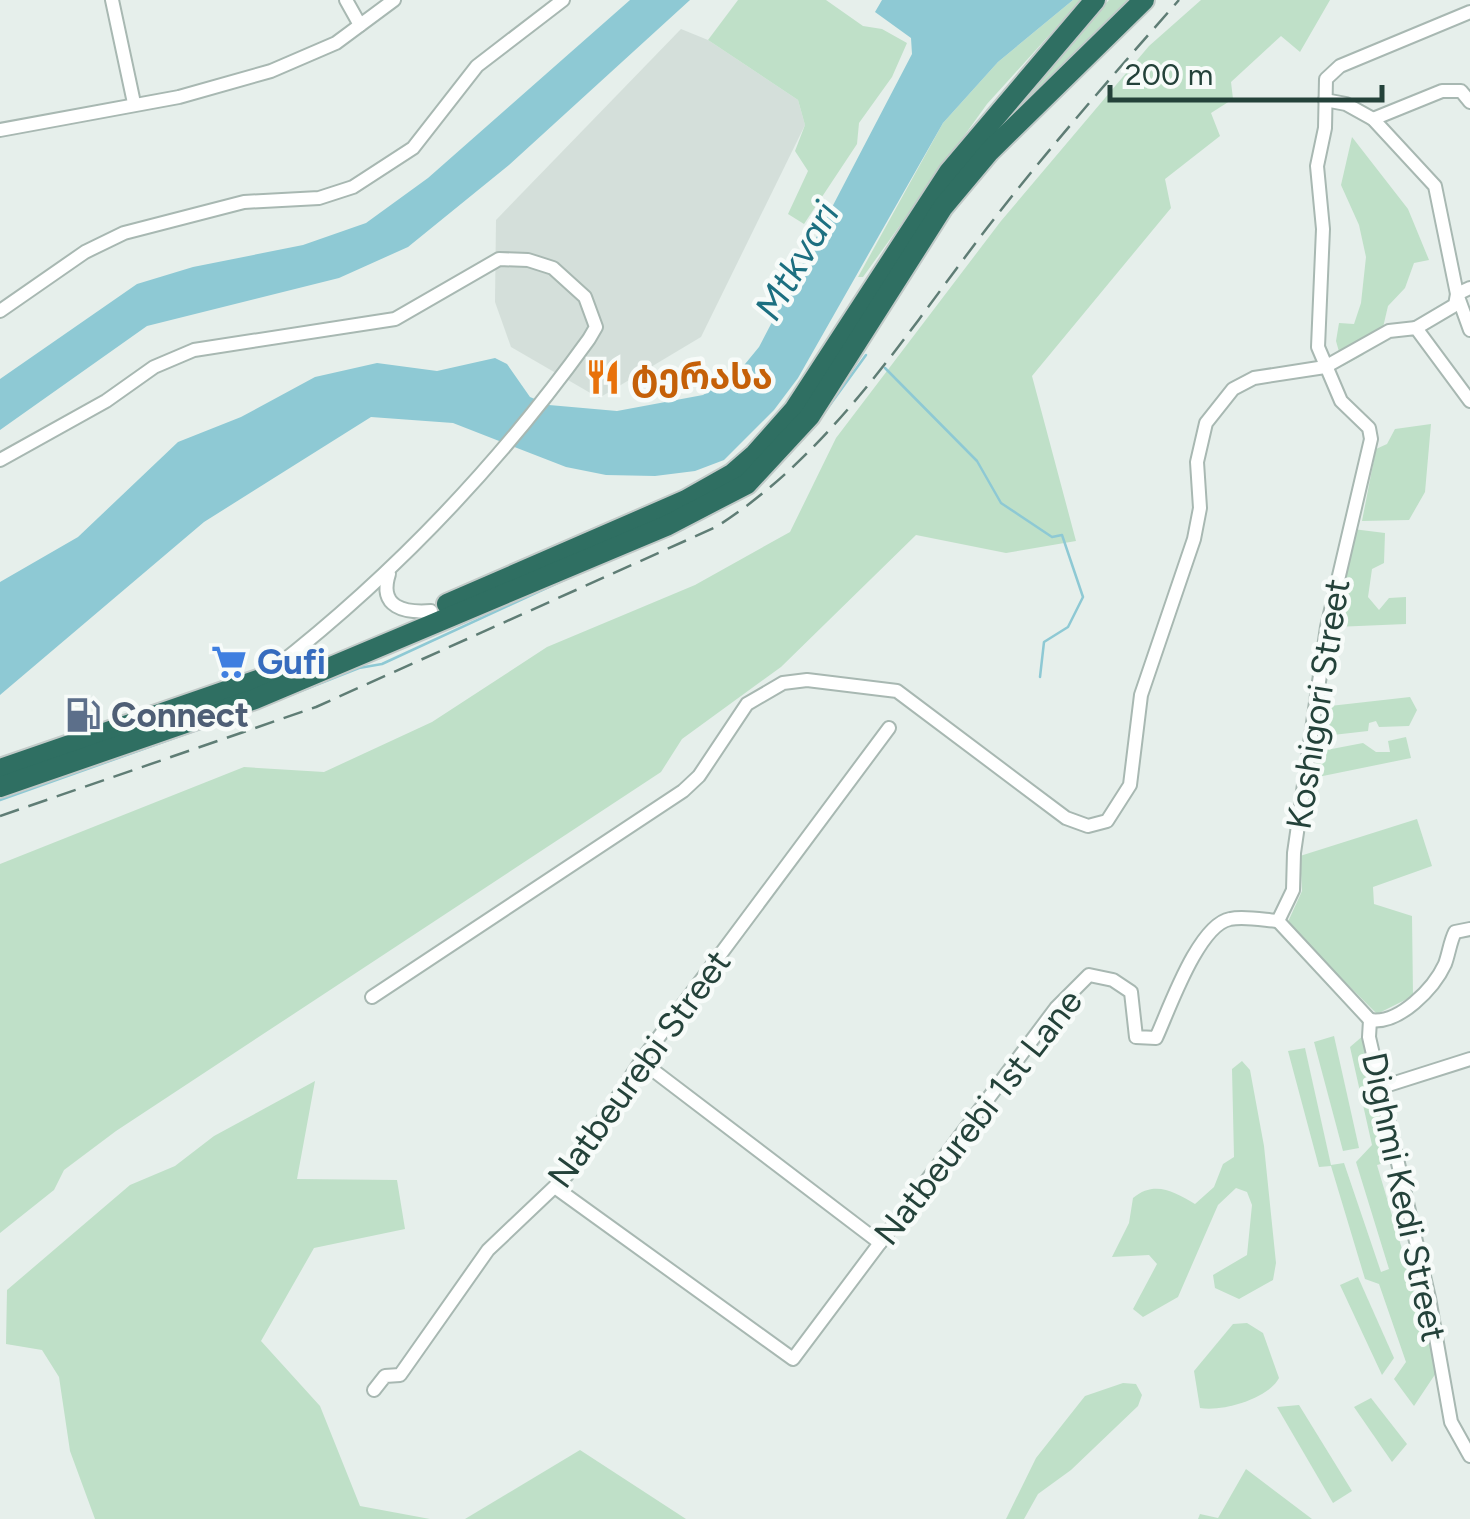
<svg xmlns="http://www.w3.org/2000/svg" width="1470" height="1519" font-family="Figtree,'Noto Sans Georgian',sans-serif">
	<rect width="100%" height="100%" fill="#e6efeb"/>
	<polygon fill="#d4dfda" points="681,29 708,40 798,100 805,125 701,337 599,398 511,347 495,302 496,220"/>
	<g fill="#bfe0c8">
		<polygon points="738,0 826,0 863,26 882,29 907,43 892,77 859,123 857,144 804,224 788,214 808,171 795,151 805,125 798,100 708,40"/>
		<polygon points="1073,0 1081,0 987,104 863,277 858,277 943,123 998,62"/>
		<polygon points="1109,0 1132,0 1021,107 1019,100"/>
		<polygon points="1201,0 1330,0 1300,52 1281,36 1231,82 1233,99 1211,113 1220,136 1165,179 1171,208 1032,376 1076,541 1006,553 916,535 781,667 682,739 661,772 116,1131 64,1170 54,1190 0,1233 0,864 244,767 324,772 432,722 547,647 695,585 790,532 836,438 1001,221 1149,46"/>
		<polygon points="1352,137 1408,209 1429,260 1414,263 1405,288 1388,306 1381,336 1363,355 1343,366 1336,341 1339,323 1354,324 1361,303 1366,257 1359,225 1341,185"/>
		<polygon points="1431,424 1425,492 1409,520 1362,521 1376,449 1387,444 1395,429"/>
		<polygon points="1353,529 1385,533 1384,563 1372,569 1368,597 1379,610 1389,598 1406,597 1406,624 1335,627"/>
		<polygon points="1410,697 1417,710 1409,726 1379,727 1376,721 1369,723 1368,731 1324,736 1321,707"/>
		<polygon points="1406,737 1411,758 1313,778 1316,752 1363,743 1376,752 1390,752 1388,741"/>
		<polygon points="1417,819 1432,866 1373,887 1374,904 1412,916 1413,996 1377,1014 1287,924 1302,891 1300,856"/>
		<polygon points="1364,1035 1391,1161 1377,1165 1438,1370 1414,1406 1394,1379 1406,1362 1379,1284 1365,1279 1331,1166 1319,1167 1288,1051 1305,1048 1331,1165 1344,1163 1381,1272 1389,1269 1356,1162 1372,1145 1350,1047"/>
		<polygon points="1334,1036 1359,1148 1343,1151 1314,1042"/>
		<path d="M1242,1061L1250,1070L1264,1146L1276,1263L1273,1280L1239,1299L1215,1288L1213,1275L1247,1255L1252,1205L1247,1192L1236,1188L1218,1205L1178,1297L1143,1317L1133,1309L1157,1264L1149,1255L1112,1257L1129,1223L1133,1198C1155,1180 1174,1192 1195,1204L1214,1187L1223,1164L1234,1157L1232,1069Z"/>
		<polygon points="315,1081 297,1179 397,1180 405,1229 314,1248 261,1341 320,1406 360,1506 430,1519 95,1519 70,1451 59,1377 42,1350 6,1344 7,1290 130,1185 175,1166 214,1136"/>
		<polygon points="1358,1277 1394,1358 1382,1375 1340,1285"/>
		<path d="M1247,1323L1263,1333L1279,1378C1268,1399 1222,1412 1200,1408L1194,1371L1233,1324Z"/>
		<polygon points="1123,1383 1136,1384 1142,1395 1138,1406 1071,1470 1038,1494 1024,1519 1006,1519 1036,1458 1085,1396"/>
		<polygon points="1371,1398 1407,1444 1392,1462 1354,1407"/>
		<polygon points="1299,1405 1352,1491 1333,1503 1277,1407"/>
		<polygon points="580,1450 686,1519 465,1519"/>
		<polygon points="1246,1469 1312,1519 1198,1519 1200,1514 1218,1518"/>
	</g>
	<g fill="#8ec9d4">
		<polygon points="630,0 690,0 509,165 408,247 339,278 147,326 0,430 0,379 137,284 193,267 303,245 366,223 428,178"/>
		<polygon points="882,0 1073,0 998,62 943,123 798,378 774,410 724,460 695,471 655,476 606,475 566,467 453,423 371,417 204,522 0,695 0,582 78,537 178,442 241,417 315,377 377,363 437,371 495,358 507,364 530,397 549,405 617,411 703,395 736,375 759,347 912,54 911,38 875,12"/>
	</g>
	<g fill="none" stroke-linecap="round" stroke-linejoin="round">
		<g stroke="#8ec9d4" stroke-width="2.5">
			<polyline points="885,368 977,461 1001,503 1052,537 1062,535 1083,597 1068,627 1044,642 1040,677"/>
			<polyline points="824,413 866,355"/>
			<polyline points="768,476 806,435"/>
			<polyline points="688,526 734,502"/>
			<polyline points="293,694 359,668 382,664 579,573"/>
			<polyline points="0,800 239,715"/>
		</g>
		<defs>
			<g id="minor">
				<polyline points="112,0 134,103"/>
				<polyline points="346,0 360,25"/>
				<polyline points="1325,100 1346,104 1373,119 1435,186 1457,294 1470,330"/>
				<polyline points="1373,119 1442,91 1461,91 1470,102"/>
				<polyline points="0,130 179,97 271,71 336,43 394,0"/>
				<polyline points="0,311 85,252 124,233 244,202 319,198 353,187 413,148 477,66 563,0"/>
				<polyline points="1416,328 1455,305 1457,294 1470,288"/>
				<path d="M0,460L106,401L154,367L194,350L395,319L499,259L528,260L553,268L585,297L596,327L589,339C499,464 395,574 273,669"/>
				<path d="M389,574C378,608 405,613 431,611"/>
				<polyline points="1278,921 1293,890 1294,853 1327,627 1371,439 1369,428 1341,401 1318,347 1323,229 1317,166 1325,128 1326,79 1340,66 1470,12"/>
				<polyline points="1278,921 1370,1020"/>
				<polyline points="372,997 683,791 699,776 747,704 783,683 807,680 897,691 1066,818 1088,826 1107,821 1130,785 1141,695 1194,539 1200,508 1197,462 1206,423 1233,389 1254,378 1325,367 1389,331 1416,328 1470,401"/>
				<polyline points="1370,1020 1369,1037 1429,1298 1451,1422 1470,1456"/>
				<path d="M1370,1020C1399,1025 1434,988 1445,964C1449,953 1450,942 1455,932L1470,929"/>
				<polyline points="641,1061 880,1243"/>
				<polyline points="1382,1087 1470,1059"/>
				<path d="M556,1188L793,1359L1056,1008L1089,975L1113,980L1131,992L1136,1037L1156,1038C1169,1010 1198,925 1230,919C1244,916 1264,920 1278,921"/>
				<polyline points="374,1390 385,1376 400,1375 488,1250 567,1175 641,1061 889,728"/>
			</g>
			<g id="highway">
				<polyline points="447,604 686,500 732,474 755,454 794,410 949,172 1095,0"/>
				<polyline points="0,769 310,662"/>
				<polyline points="0,787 255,699 666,526 747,484 810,416 943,207 989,152 1144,0"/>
			</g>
		</defs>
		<use href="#minor" stroke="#a8b8b2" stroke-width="16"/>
		<use href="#highway" stroke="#c2cac8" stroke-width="24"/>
		<use href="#minor" stroke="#fff" stroke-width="12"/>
		<use href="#highway" stroke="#2f6f62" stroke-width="20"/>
		<path stroke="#5f7d75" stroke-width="2.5" stroke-dasharray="20 10" stroke-linecap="butt" d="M0,816L316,707L716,527C831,454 905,335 987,228C1048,149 1113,75 1179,0"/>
	</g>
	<defs>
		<symbol id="restaurant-bare" viewBox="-9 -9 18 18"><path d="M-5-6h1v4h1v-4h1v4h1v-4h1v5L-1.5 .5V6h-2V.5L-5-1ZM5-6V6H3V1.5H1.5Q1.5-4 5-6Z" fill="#e8710a" stroke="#f7fbf9" stroke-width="2.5" paint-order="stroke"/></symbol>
		<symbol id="supermarket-bare" viewBox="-9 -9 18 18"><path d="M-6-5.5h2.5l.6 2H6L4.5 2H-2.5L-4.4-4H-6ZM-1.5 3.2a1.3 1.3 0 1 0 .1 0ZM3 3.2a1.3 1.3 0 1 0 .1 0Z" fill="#3f7fe0" stroke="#f7fbf9" stroke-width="2.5" paint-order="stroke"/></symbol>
		<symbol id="fuel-bare" viewBox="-9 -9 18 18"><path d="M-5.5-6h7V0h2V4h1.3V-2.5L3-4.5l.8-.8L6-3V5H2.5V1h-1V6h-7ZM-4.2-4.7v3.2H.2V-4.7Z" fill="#5c6f8a" stroke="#f7fbf9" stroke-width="2.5" paint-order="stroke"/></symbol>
	</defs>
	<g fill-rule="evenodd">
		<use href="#restaurant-bare" x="578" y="352" width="50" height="50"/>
		<use href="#supermarket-bare" x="204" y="637" width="50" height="50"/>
		<use href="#fuel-bare" x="58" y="690" width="50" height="50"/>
	</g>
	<g text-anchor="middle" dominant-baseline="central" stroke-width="9" stroke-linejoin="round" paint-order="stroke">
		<g font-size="35" font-weight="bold" fill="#c56008" stroke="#f7fbf9" text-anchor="start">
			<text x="631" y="377">ტერასა</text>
		</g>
		<g font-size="35" font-weight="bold" fill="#366cbe" stroke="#f7fbf9" text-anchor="start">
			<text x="257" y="662">Gufi</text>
		</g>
		<g font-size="35" fill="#24423a" stroke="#f7fbf9">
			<text transform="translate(1318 704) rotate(-81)">Koshigori Street</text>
			<text transform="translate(639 1069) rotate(-54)">Natbeurebi Street</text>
			<text transform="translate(978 1117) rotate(-52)">Natbeurebi 1st Lane</text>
			<text transform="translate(1404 1197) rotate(78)">Dighmi Kedi Street</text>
		</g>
		<g font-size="35" font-weight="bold" fill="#4e5e75" stroke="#f7fbf9" text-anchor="start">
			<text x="111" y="715">Connect</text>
		</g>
		<g font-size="38" font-style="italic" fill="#1c6f80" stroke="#f7fbf9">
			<text transform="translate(797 261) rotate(-60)">Mtkvari</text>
		</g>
	</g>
	<path d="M1110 85v15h272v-15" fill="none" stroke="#24423a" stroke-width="5"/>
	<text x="1125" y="85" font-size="30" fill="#24423a" stroke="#f7fbf9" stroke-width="8" paint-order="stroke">200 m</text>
</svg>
